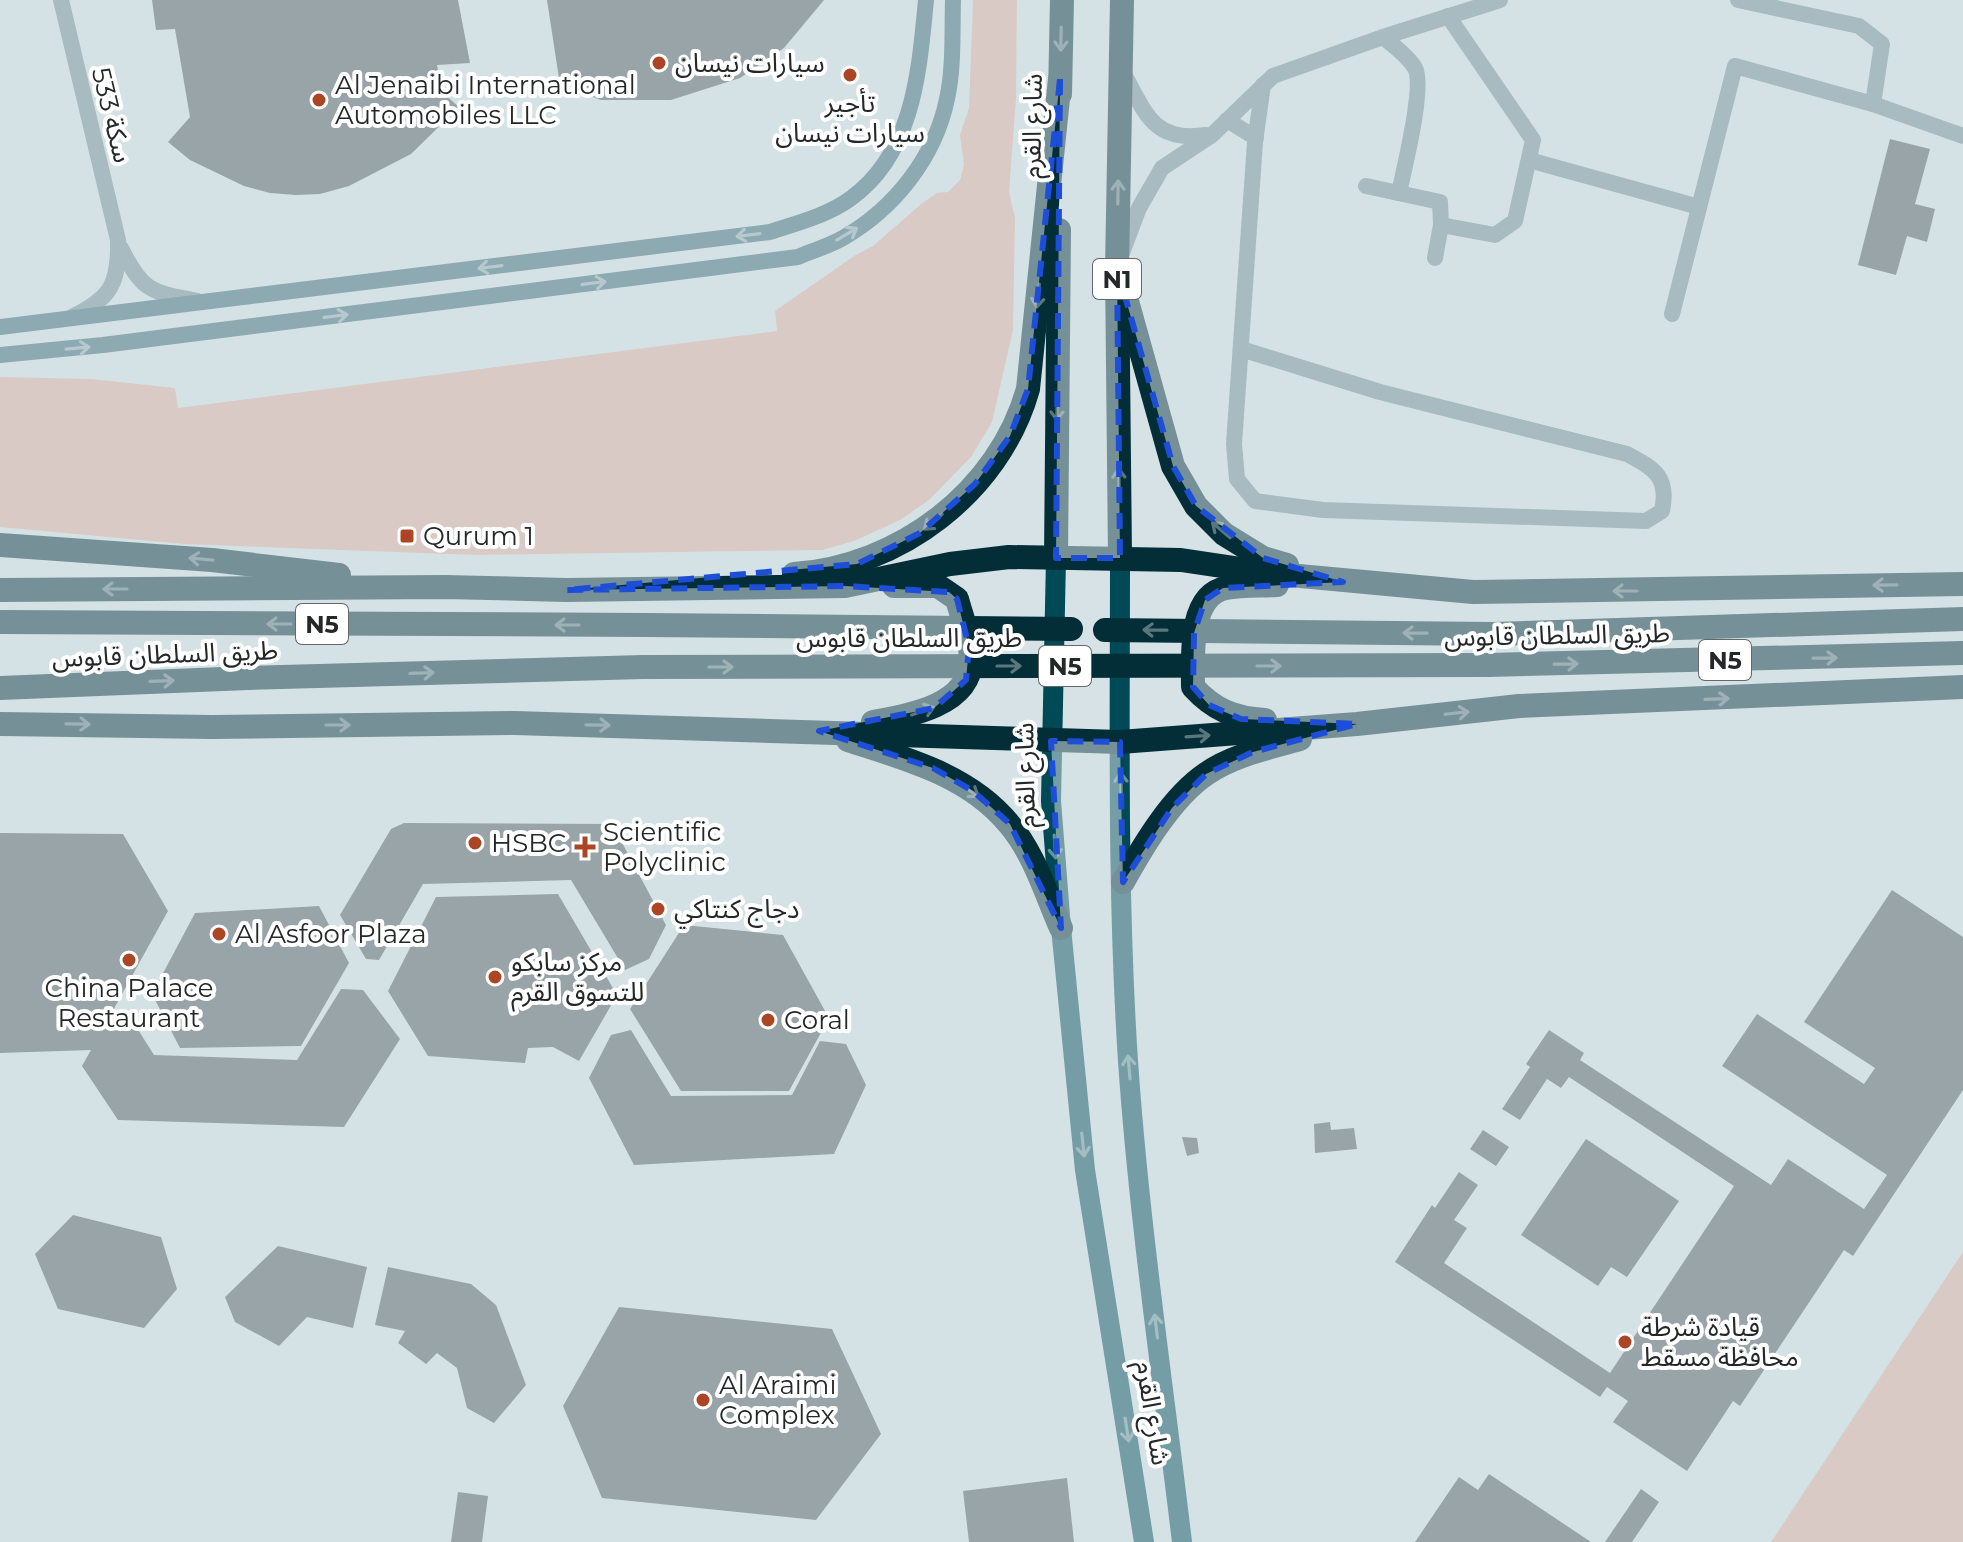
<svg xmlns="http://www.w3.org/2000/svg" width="1963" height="1542" font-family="Montserrat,'Noto Sans Arabic',sans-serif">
	<rect width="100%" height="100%" fill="#d6e2e5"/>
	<g fill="#dfad9d">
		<polygon points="973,0 1017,0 1016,99 1009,192 1015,218 1013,330 992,422 971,457 929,500 900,520 854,541 822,550 475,555 184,544 0,527 0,377 91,379 175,388 178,408 777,331 775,311 854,256 873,246 921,204 937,193 948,192 960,180 964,165 960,135 969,108"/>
		<polygon points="1963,1252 1963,1542 1771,1542"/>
	</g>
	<g fill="#505a5d">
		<polygon points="152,0 458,0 470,63 437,65 442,92 459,107 411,154 349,186 320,194 296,195 270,193 244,186 190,160 168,142 190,117 175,29 156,30"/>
		<polygon points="547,0 824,0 784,48 740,78 671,100 601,100 560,85"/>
		<polygon points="1890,139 1930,149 1915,204 1935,209 1927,242 1907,236 1896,275 1858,265"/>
		<polygon points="404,823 612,824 666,925 649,959 625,970 571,880 423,884 379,960 366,959 340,915 391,829"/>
		<polygon points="0,833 123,834 168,911 106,1023 127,1012 154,1055 297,1060 341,989 363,990 400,1039 344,1127 118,1120 82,1066 91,1050 0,1053"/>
		<polygon points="1892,890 1963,937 1963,1090 1853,1256 1844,1250 1740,1406 1733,1401 1687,1471 1613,1422 1628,1401 1607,1387 1600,1397 1395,1262 1432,1205 1435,1208 1459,1172 1478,1185 1454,1220 1467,1228 1444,1263 1610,1373 1734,1186 1569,1077 1561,1088 1547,1079 1520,1120 1502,1109 1530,1067 1526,1064 1549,1030 1584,1053 1580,1060 1771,1185 1788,1159 1864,1209 1887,1175 1722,1066 1757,1014 1864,1084 1875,1068 1804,1022"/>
		<polygon points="558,894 617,995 579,1061 553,1047 528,1048 525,1063 428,1056 388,991 436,897"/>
		<polygon points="319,906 349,963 301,1046 180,1048 152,994 195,913"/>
		<polygon points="684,925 783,935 829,1018 789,1091 681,1091 630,1009"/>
		<polygon points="631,1030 671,1096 792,1095 820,1041 846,1044 866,1085 834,1154 634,1165 589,1078 611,1035"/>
		<polygon points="1330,1122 1331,1130 1354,1128 1357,1149 1315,1153 1314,1124"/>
		<polygon points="1483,1130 1509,1147 1496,1166 1470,1149"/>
		<polygon points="1182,1137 1197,1138 1199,1153 1187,1156"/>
		<polygon points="1586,1139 1679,1201 1627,1277 1611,1267 1598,1286 1521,1235"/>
		<polygon points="73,1215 161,1237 177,1289 144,1328 58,1309 35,1254"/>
		<polygon points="278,1246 367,1267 353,1328 307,1317 279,1346 235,1322 225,1297"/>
		<polygon points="388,1267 471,1284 496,1305 526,1385 494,1423 467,1408 457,1368 437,1353 426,1364 398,1343 405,1331 375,1325"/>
		<polygon points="619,1307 832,1329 881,1434 816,1520 602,1498 563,1406"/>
		<polygon points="1489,1474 1591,1542 1415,1542 1459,1477 1478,1490"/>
		<polygon points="1067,1478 1074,1542 969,1542 963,1491"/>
		<polygon points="1641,1489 1659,1502 1632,1542 1605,1542"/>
		<polygon points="458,1492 488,1496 482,1542 451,1542"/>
	</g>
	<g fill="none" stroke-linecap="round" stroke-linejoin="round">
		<g stroke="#6f8d95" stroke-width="16">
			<path d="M61,0L118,240C119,284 111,298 72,317"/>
			<polyline points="1738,0 1859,26 1882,44 1873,104"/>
			<path d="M1383,37C1393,45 1408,56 1415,68C1425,86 1404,169 1399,193"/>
			<path d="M1123,72C1145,112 1153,143 1206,135"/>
			<polyline points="1227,120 1256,138"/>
			<polyline points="1529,160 1699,207"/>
			<polyline points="1366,186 1440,202 1441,225 1435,258"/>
			<polyline points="1441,225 1495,235 1515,221 1533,140 1448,16"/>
			<path d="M121,248C143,293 152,292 198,301"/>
			<polyline points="1122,253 1139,208 1162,168 1212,135 1273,76 1383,37 1500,0"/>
			<polyline points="1672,314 1735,66 1873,104 1963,136"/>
			<path d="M1241,349L1380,392L1627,454C1655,469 1669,477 1662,511L1646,521L1323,510L1255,501L1237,479L1234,444L1255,142L1263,85"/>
		</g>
		<g stroke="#376571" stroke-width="16">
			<path d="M0,327L770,232C797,223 826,216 850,199C914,153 919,72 926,0"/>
			<path d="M0,355L103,345L798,257C812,251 829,246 843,238C895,208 935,157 947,99C954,67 952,32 953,0"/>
		</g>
		<g stroke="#004957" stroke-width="20">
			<polyline points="1056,558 1051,801 1061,928 1085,1170 1144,1542"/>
			<path d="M1120,558C1120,725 1117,894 1128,1061C1139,1221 1163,1382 1182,1542"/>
		</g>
		<g stroke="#032e38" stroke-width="24">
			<polyline points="1060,94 1062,0"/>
			<polyline points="1125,294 1173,466 1196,506 1224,534 1263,558 1287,565"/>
			<polyline points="0,545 212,560 339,575"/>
			<polyline points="1056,558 1059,230"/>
			<polyline points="1120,558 1117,268 1122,0"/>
			<path d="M794,574C899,567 999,492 1028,389L1060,79"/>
			<polyline points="0,590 445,587 566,590 845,586 950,564 1009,557 1181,560 1268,573 1473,592 1963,584"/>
			<polyline points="0,622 645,625"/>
			<polyline points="1493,634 1963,619"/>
			<polyline points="1488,665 1963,653"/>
			<polyline points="0,688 248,678 643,667"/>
			<path d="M1265,720C1234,718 1214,710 1193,687C1193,658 1188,595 1226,588C1242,585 1260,586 1277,585"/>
			<path d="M873,722C907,716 970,706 971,660C971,640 962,618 957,599L938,586H894"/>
			<polyline points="0,724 212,727 515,723 1120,742 1357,724 1519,706 1963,687"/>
			<path d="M848,740C906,759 969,775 1009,824C1034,853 1046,894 1061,928"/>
			<path d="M1123,882C1143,846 1172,797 1206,774C1233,755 1269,748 1300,739"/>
		</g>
		<g stroke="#032e38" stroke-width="24">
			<polyline points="645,625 1071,629"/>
			<polyline points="1105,630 1493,634"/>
			<polyline points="643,667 1488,665"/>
		</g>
	</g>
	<defs><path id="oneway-shaft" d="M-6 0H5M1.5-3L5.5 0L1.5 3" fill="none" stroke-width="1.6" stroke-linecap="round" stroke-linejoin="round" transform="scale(2)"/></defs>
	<g stroke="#5b777e">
		<use href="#oneway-shaft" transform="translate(1061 39) rotate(91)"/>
		<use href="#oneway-shaft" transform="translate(1118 192) rotate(-89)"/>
		<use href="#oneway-shaft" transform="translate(1038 296) rotate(96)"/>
		<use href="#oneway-shaft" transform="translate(1057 409) rotate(91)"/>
		<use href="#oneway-shaft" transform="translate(1119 480) rotate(-91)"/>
		<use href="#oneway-shaft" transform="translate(933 522) rotate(140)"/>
		<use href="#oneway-shaft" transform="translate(1221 530) rotate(-140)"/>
		<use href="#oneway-shaft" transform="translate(201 559) rotate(-175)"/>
		<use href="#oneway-shaft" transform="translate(1885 585) rotate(179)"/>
		<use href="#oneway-shaft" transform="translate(115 589) rotate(180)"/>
		<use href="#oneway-shaft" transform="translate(1625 591) rotate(180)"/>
		<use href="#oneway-shaft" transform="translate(279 624) rotate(-180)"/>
		<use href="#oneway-shaft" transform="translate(567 625) rotate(-180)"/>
		<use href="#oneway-shaft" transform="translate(1155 630) rotate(-179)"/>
		<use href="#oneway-shaft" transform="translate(1415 633) rotate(-179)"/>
		<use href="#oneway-shaft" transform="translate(1825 658) rotate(-1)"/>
		<use href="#oneway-shaft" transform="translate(1566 664) rotate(-1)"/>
		<use href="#oneway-shaft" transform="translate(1009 666)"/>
		<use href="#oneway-shaft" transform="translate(1269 666)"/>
		<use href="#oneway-shaft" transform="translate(721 667)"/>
		<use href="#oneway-shaft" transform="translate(422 673) rotate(-2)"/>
		<use href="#oneway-shaft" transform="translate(162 681) rotate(-2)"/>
		<use href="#oneway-shaft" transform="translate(1717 699) rotate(-2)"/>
		<use href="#oneway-shaft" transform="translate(923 711) rotate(-19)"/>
		<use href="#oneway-shaft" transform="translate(1457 713) rotate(-6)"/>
		<use href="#oneway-shaft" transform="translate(78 724) rotate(1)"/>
		<use href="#oneway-shaft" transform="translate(338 725)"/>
		<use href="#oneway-shaft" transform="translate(598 725) rotate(1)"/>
		<use href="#oneway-shaft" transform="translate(1198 736) rotate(-4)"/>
		<use href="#oneway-shaft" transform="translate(969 790) rotate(34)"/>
	</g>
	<g stroke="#91aab1">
		<use href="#oneway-shaft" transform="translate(847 234) rotate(-31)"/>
		<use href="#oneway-shaft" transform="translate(748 235) rotate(173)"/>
		<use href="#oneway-shaft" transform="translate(490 267) rotate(173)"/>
		<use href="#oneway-shaft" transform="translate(594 283) rotate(-7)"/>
		<use href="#oneway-shaft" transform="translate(336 316) rotate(-7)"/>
		<use href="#oneway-shaft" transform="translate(78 348) rotate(-5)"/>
	</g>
	<g stroke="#66929a">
		<use href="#oneway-shaft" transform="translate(1121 784) rotate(-91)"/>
		<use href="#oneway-shaft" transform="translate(1055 847) rotate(86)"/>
		<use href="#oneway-shaft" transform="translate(1129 1067) rotate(-95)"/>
		<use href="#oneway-shaft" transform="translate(1083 1145) rotate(84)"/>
		<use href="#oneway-shaft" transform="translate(1156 1326) rotate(-97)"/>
		<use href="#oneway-shaft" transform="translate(1127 1430) rotate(81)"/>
	</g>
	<path d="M0 0H1963V1542H0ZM1060,79L1056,558H1120L1117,268L1173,466L1196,506L1263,558L1343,582L1223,588L1205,600L1194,633L1193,687L1209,705L1241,719L1357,724L1253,752L1206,774L1172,808L1123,882L1120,742L1051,741L1061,928L1010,824L973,791L933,768L819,731L934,708L966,680L969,647L957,599L949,592L845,586L566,590L857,564L920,533L975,484L1010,436L1028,389Z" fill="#d6e2e5" fill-opacity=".55" fill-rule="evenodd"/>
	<path fill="none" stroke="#1d4ed8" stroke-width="6" stroke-dasharray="16 10" stroke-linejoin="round" d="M1060,79L1056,558H1120L1117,268L1173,466L1196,506L1263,558L1343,582L1223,588L1205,600L1194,633L1193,687L1209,705L1241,719L1357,724L1253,752L1206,774L1172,808L1123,882L1120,742L1051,741L1061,928L1010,824L973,791L933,768L819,731L934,708L966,680L969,647L957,599L949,592L845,586L566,590L857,564L920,533L975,484L1010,436L1028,389Z"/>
	<g fill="#ac4523" stroke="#fff" stroke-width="3">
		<circle cx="659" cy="63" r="8"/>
		<circle cx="850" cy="75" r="8"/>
		<circle cx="319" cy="100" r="8"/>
		<rect x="399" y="528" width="16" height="16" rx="4"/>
		<circle cx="475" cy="843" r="8"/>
		<path d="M581 835h8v8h8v8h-8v8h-8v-8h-8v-8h8z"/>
		<circle cx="658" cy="909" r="8"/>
		<circle cx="219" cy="934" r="8"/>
		<circle cx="129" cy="960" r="8"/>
		<circle cx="495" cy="977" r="8"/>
		<circle cx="768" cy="1020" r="8"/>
		<circle cx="1625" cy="1342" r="8"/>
		<circle cx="703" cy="1400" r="8"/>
	</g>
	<g text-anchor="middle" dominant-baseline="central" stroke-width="8" stroke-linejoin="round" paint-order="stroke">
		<g fill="#fff" stroke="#666869" stroke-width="2">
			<rect x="1093" y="259" width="48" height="40" rx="6"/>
			<rect x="296" y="604" width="52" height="40" rx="6"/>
			<rect x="1699" y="640" width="52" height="40" rx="6"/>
			<rect x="1039" y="646" width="52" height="40" rx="6"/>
		</g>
		<g font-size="24" font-weight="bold" fill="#242829">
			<text x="1117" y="279">N1</text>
			<text x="322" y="624">N5</text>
			<text x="1725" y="660">N5</text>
			<text x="1065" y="666">N5</text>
		</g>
		<g font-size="26" fill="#242829" stroke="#fff" text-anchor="start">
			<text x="675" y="63">سيارات نيسان</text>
			<text x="335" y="85">Al Jenaibi International<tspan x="335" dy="30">Automobiles LLC</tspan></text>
			<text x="850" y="103" text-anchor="middle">تأجير<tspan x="850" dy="30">سيارات نيسان</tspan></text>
			<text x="423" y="536">Qurum 1</text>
			<text x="603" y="832">Scientific<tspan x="603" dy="30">Polyclinic</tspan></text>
			<text x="491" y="843">HSBC</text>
			<text x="674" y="909">دجاج كنتاكي</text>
			<text x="235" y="934">Al Asfoor Plaza</text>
			<text x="511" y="962">مركز سابكو<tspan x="511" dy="30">للتسوق القرم</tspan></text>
			<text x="129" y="988" text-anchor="middle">China Palace<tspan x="129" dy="30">Restaurant</tspan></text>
			<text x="784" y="1020">Coral</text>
			<text x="1641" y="1327">قيادة شرطة<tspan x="1641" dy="30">محافظة مسقط</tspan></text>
			<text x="719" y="1385">Al Araimi<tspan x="719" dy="30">Complex</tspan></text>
		</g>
		<g font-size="26" fill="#242829" stroke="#fff">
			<text transform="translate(112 115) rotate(76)">سكة 533</text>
			<text transform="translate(1032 126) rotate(-89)">شارع القرم</text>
			<text transform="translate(1557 635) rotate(-1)">طريق السلطان قابوس</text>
			<text x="909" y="638">طريق السلطان قابوس</text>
			<text transform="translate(165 654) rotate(-2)">طريق السلطان قابوس</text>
			<text transform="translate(1025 775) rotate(-91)">شارع القرم</text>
			<text transform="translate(1153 1413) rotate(81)">شارع القرم</text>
		</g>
	</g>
</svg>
